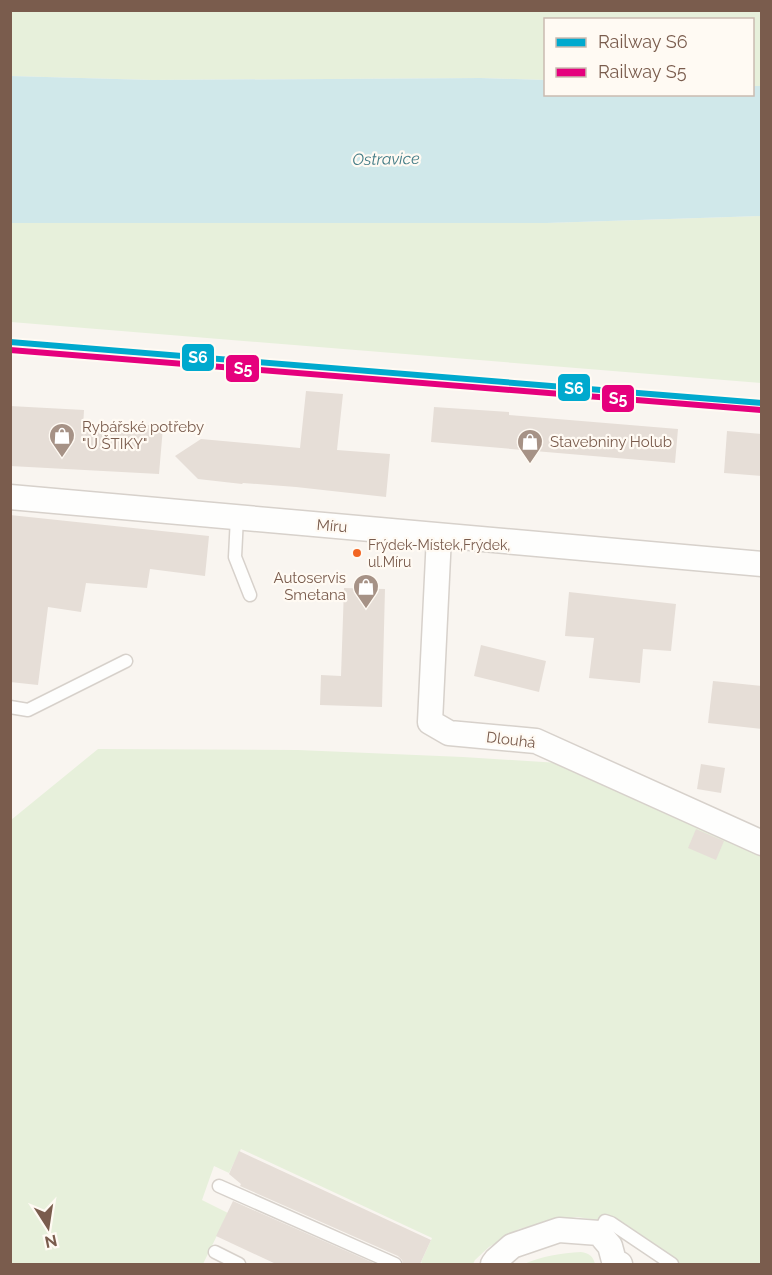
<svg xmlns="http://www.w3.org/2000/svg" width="772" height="1275" font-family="Raleway,sans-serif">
	<rect width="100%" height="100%" fill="#f9f5f0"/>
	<g fill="#e7f0db">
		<polygon points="11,11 761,11 761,86 753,86 752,20 546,20 545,80 481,78 152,80 11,76"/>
		<polygon points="761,216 761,383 11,322 10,223 547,223"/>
		<polygon points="98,749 298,750 463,757 575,764 761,854 761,1264 672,1264 605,1221 577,1217 555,1220 519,1229 489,1247 475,1260 473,1264 423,1264 421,1262 432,1238 241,1149 229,1173 214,1166 202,1200 228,1213 203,1264 11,1264 11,820"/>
		<path d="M581,1252C589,1253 593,1256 595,1264H524C542,1256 561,1253 581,1252Z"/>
	</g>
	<polygon fill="#d0e8ea" points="11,76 152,80 481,78 545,80 546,94 752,94 753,86 761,86 761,216 547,223 11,223"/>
	<g fill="#e6ded7">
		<polygon points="306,391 343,394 337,450 390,454 386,497 296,487 243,483 242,484 198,479 175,456 201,439 300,448"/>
		<polygon points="10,406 84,410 83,428 124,430 125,422 163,427 159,474 10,466"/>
		<polygon points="434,407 509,412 509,415 678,429 675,463 431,442"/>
		<polygon points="727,431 762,434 762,476 724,473"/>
		<polygon points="10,515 209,536 205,576 150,569 147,588 86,583 81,612 48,607 38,685 10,682"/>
		<polygon points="344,588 385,589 382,707 320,705 321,675 341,676"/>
		<polygon points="569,592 676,604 671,651 643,649 640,683 589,678 594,638 565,636"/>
		<polygon points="481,645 546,661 539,692 474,676"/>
		<polygon points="713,681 762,686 762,729 708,723"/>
		<polygon points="701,764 725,768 721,793 697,789"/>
		<polygon points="696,829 724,841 716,860 688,848"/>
		<polygon points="239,1151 431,1240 420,1264 403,1264 402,1260 398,1256 240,1186 241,1184 229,1174"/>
		<polygon points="233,1201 376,1264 276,1264 216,1236"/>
	</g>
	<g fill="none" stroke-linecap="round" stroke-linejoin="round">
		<defs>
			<g id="service">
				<polyline points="237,517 235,557 250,595"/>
				<polyline points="10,707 28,710 126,661"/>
				<polyline points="219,1186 395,1264"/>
				<polyline points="598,1236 605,1221 611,1223 672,1264"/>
				<polyline points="215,1252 239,1264"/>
			</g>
			<g id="minor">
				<polyline points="10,497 762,564"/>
				<polyline points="439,536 430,722 449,733 536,741 762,843"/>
				<polyline points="493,1264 496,1260 512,1246 559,1230 599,1233 610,1246 614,1261 620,1264"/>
			</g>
		</defs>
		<use href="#service" stroke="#d7d1cb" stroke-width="15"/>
		<use href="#minor" stroke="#d7d1cb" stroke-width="27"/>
		<use href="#service" stroke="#fefefd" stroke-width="12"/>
		<use href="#minor" stroke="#fefefd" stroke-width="24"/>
		<defs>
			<polyline id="rail-1" points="10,342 762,403"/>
			<polyline id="rail-2" points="10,350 761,410"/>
		</defs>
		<use href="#rail-1" stroke="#fffaf3" stroke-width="10"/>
		<use href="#rail-2" stroke="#fffaf3" stroke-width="10"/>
		<use href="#rail-1" stroke="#00a9ce" stroke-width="6"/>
		<use href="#rail-2" stroke="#e5007d" stroke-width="6"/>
	</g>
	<defs>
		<symbol id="shop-pin" viewBox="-11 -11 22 30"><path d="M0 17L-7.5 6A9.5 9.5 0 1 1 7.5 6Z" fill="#a69286" stroke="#fffaf3"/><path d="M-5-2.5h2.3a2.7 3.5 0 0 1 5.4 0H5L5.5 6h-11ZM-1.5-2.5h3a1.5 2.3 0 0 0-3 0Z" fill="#fff"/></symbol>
	</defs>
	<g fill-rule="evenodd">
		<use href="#shop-pin" x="47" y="421" width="30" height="40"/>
		<use href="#shop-pin" x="515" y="427" width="30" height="40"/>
		<use href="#shop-pin" x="351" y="572" width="30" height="40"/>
	</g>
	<circle fill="#f26522" stroke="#fffaf3" stroke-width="2" cx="357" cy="553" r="5"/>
	<g text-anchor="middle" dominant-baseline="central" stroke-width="4.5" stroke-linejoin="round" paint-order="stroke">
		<g font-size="14" fill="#7a5c4d" stroke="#fffaf3" text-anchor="start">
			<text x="368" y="545">Frýdek-Místek,Frýdek,<tspan x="368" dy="17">ul.Míru</tspan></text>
		</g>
		<g font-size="15" fill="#7a5c4d" stroke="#fffaf3" text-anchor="start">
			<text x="82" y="427">Rybářské potřeby<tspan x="82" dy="17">"U ŠTIKY"</tspan></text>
			<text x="550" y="442">Stavebniny Holub</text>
			<text x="346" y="578" text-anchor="end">Autoservis<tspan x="346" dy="17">Smetana</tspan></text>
		</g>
		<g font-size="15" fill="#7a5c4d" stroke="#fffaf3">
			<text transform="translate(332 526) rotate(5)">Míru</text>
			<text transform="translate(511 740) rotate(7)">Dlouhá</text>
		</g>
		<g font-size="16" font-style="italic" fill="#437c86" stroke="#fffaf3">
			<text transform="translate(386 159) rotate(-1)">Ostravice</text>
		</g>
	</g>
	<g stroke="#fffaf3" stroke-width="2">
		<rect x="181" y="343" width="34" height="29" rx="6" fill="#00a9ce"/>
		<rect x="225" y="354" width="35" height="29" rx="6" fill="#e5007d"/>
		<rect x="557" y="373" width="34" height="29" rx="6" fill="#00a9ce"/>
		<rect x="601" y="384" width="34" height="29" rx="6" fill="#e5007d"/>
	</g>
	<g font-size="16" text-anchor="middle" font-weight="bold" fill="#fff">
		<text x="198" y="363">S6</text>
		<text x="243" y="374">S5</text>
		<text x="574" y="394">S6</text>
		<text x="618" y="404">S5</text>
	</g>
	<rect width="772" height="1275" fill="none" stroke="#7a5c4d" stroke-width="24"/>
	<rect x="544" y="18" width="210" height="78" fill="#fffaf3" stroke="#cabbb1" stroke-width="1.5"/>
	<rect x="556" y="38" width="30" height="9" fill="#00a9ce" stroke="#cabbb1" stroke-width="1.5"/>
	<text x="598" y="48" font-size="18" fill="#7a5c4d">Railway S6</text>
	<rect x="556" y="68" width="30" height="9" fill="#e5007d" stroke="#cabbb1" stroke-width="1.5"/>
	<text x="598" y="78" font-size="18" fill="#7a5c4d">Railway S5</text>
	<g transform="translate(48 1227) rotate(168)" stroke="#fffaf3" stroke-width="4.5" paint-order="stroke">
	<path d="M0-4.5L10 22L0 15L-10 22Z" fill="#7a5c4d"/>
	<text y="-9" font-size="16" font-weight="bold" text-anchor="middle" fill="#7a5c4d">N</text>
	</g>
</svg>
